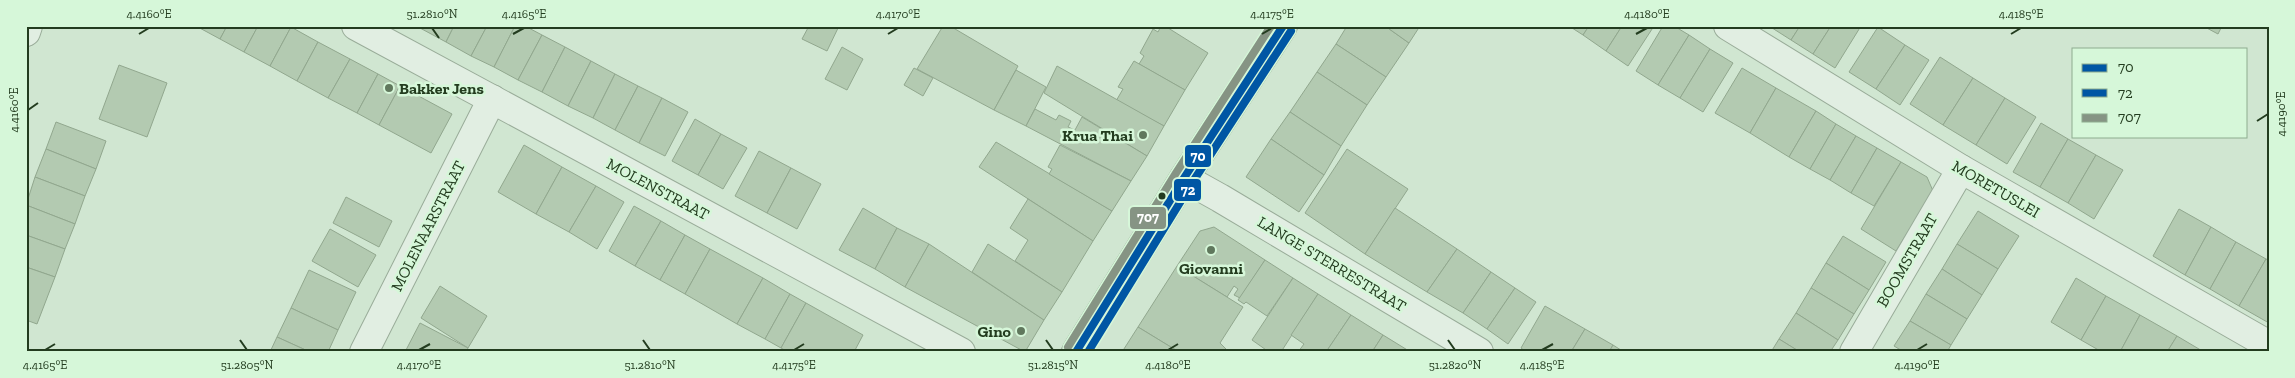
<svg xmlns="http://www.w3.org/2000/svg" width="2295" height="378" font-family="'Zilla Slab',serif">
	<rect width="100%" height="100%" fill="#d0e6d1"/>
	<g fill="#b3cab1" stroke="#91a78e">
		<polygon points="196,26 227,26 220,39"/>
		<polygon points="227,26 258,26 244,52 220,39"/>
		<polygon points="258,26 291,27 270,66 244,52"/>
		<polygon points="421,26 454,26 446,42 420,28"/>
		<polygon points="454,26 487,26 471,56 446,42"/>
		<polygon points="487,26 515,26 494,67 471,56"/>
		<polygon points="515,26 525,26 542,35 518,80 494,67"/>
		<polygon points="809,26 839,26 827,51 802,39"/>
		<polygon points="943,26 950,26 1018,66 994,110 917,69"/>
		<polygon points="1161,26 1165,26 1208,53 1185,90 1139,64 1144,56 1140,53 1153,29 1158,32"/>
		<polygon points="1347,26 1385,26 1409,43 1386,77 1336,44"/>
		<polygon points="1385,26 1420,26 1409,43"/>
		<polygon points="1569,26 1589,26 1583,35"/>
		<polygon points="1589,26 1622,26 1606,51 1583,35"/>
		<polygon points="1622,26 1654,26 1628,66 1606,51"/>
		<polygon points="1663,26 1674,26 1689,35 1658,85 1636,71"/>
		<polygon points="1769,26 1800,26 1791,40"/>
		<polygon points="1800,26 1831,26 1813,54 1791,40"/>
		<polygon points="1831,26 1861,26 1835,68 1813,54"/>
		<polygon points="2203,26 2222,26 2218,34"/>
		<polygon points="291,27 318,42 297,81 270,66"/>
		<polygon points="1878,27 1905,45 1876,89 1849,72"/>
		<polygon points="542,35 565,47 542,92 518,80"/>
		<polygon points="1689,35 1710,49 1680,98 1658,85"/>
		<polygon points="318,42 350,59 328,98 297,81"/>
		<polygon points="1336,44 1386,77 1367,105 1317,72"/>
		<polygon points="1905,45 1929,60 1900,105 1876,89"/>
		<polygon points="565,47 591,61 568,106 542,92"/>
		<polygon points="842,47 863,59 847,90 825,79"/>
		<polygon points="1710,49 1733,63 1703,112 1680,98"/>
		<polygon points="1940,57 1973,78 1943,125 1910,104"/>
		<polygon points="350,59 378,74 357,113 328,98"/>
		<polygon points="591,61 615,74 593,118 568,106"/>
		<polygon points="1134,61 1185,90 1164,126 1116,101 1123,89 1118,87"/>
		<polygon points="119,65 167,83 147,137 99,119"/>
		<polygon points="1057,66 1164,126 1147,156 1044,93"/>
		<polygon points="914,68 933,78 923,96 904,85"/>
		<polygon points="1742,68 1776,88 1750,133 1715,113"/>
		<polygon points="1016,70 1046,87 1026,126 994,110"/>
		<polygon points="1317,72 1367,105 1341,146 1290,112"/>
		<polygon points="378,74 400,86 379,125 357,113"/>
		<polygon points="615,74 638,86 615,130 593,118"/>
		<polygon points="1973,78 2005,98 1976,145 1943,125"/>
		<polygon points="400,86 452,114 431,153 379,125"/>
		<polygon points="638,86 662,98 639,143 615,130"/>
		<polygon points="1776,88 1816,111 1789,157 1750,133"/>
		<polygon points="662,98 688,112 665,156 639,143"/>
		<polygon points="2005,98 2036,117 2007,164 1976,145"/>
		<polygon points="1035,109 1056,120 1059,115 1071,121 1068,127 1075,130 1082,117 1147,156 1131,181 1026,126"/>
		<polygon points="1816,111 1836,124 1810,169 1789,157"/>
		<polygon points="1290,112 1341,146 1324,175 1271,139"/>
		<polygon points="695,119 721,134 698,175 672,161"/>
		<polygon points="56,122 106,141 96,169 46,149"/>
		<polygon points="2041,123 2068,139 2040,187 2013,172"/>
		<polygon points="1836,124 1856,136 1830,180 1810,169"/>
		<polygon points="721,134 747,148 723,189 698,175"/>
		<polygon points="1856,136 1877,148 1851,193 1830,180"/>
		<polygon points="1271,139 1324,175 1299,212 1246,177"/>
		<polygon points="2068,139 2096,155 2068,203 2040,187"/>
		<polygon points="996,142 1112,211 1093,241 979,167"/>
		<polygon points="524,145 562,167 536,214 498,192"/>
		<polygon points="1060,145 1131,181 1112,211 1049,174 1052,169 1048,167"/>
		<polygon points="1877,148 1901,162 1874,206 1851,193"/>
		<polygon points="46,149 96,169 85,196 35,177"/>
		<polygon points="1347,149 1408,189 1365,254 1305,213"/>
		<polygon points="759,151 791,168 767,213 735,196"/>
		<polygon points="2096,155 2123,170 2094,219 2068,203"/>
		<polygon points="1901,162 1927,177 1933,191 1896,251 1861,229"/>
		<polygon points="562,167 596,186 569,232 536,214"/>
		<polygon points="791,168 821,184 797,229 767,213"/>
		<polygon points="35,177 85,196 75,224 26,205"/>
		<polygon points="596,186 624,202 597,249 569,232"/>
		<polygon points="346,197 392,221 379,247 333,223"/>
		<polygon points="1028,199 1093,241 1062,292 1015,261 1028,240 1010,228"/>
		<polygon points="26,205 75,224 65,249 26,235"/>
		<polygon points="634,206 661,221 635,266 609,251"/>
		<polygon points="863,208 897,228 875,269 839,250"/>
		<polygon points="1395,208 1457,249 1427,292 1365,254"/>
		<polygon points="2179,209 2211,227 2185,275 2153,256"/>
		<polygon points="1978,211 2019,236 1998,269 1957,244"/>
		<polygon points="661,221 685,235 660,280 635,266"/>
		<polygon points="1214,227 1265,260 1240,298 1234,295 1238,289 1234,286 1227,297 1177,266 1200,231"/>
		<polygon points="2211,227 2236,242 2210,289 2185,275"/>
		<polygon points="897,228 929,244 905,287 875,269"/>
		<polygon points="330,229 376,255 358,287 312,261"/>
		<polygon points="26,235 65,249 55,277 26,267"/>
		<polygon points="685,235 710,249 685,294 660,280"/>
		<polygon points="1843,236 1886,262 1869,290 1826,263"/>
		<polygon points="2236,242 2266,259 2239,306 2210,289"/>
		<polygon points="929,244 1044,320 1025,352 905,287"/>
		<polygon points="988,244 1062,292 1044,320 972,272"/>
		<polygon points="1957,244 1998,269 1982,295 1942,269"/>
		<polygon points="710,249 763,278 737,324 685,294"/>
		<polygon points="1457,249 1491,272 1463,313 1427,292"/>
		<polygon points="2266,259 2269,260 2269,323 2239,306"/>
		<polygon points="1265,260 1293,278 1267,316 1246,302 1244,304 1238,300"/>
		<polygon points="1826,263 1869,290 1854,314 1811,288"/>
		<polygon points="1177,266 1243,307 1220,343 1229,352 1179,352 1138,327"/>
		<polygon points="26,267 55,277 37,324 26,320"/>
		<polygon points="1942,269 1982,295 1967,319 1926,294"/>
		<polygon points="309,270 356,292 338,330 291,308"/>
		<polygon points="1491,272 1515,288 1487,329 1463,313"/>
		<polygon points="763,278 790,294 765,339 737,324"/>
		<polygon points="1293,278 1318,294 1281,352 1269,352 1252,340"/>
		<polygon points="2076,278 2106,296 2081,340 2051,322"/>
		<polygon points="440,286 487,316 468,348 421,318"/>
		<polygon points="1515,288 1536,302 1508,344 1487,329"/>
		<polygon points="1811,288 1854,314 1838,340 1796,313"/>
		<polygon points="790,294 806,303 781,348 765,339"/>
		<polygon points="1318,294 1351,315 1326,352 1298,352 1304,344 1291,335"/>
		<polygon points="1926,294 1967,319 1951,345 1910,321"/>
		<polygon points="2106,296 2140,315 2120,352 2102,352 2081,340"/>
		<polygon points="806,303 863,335 854,352 788,352 781,348"/>
		<polygon points="1545,306 1585,329 1571,352 1526,352 1521,348"/>
		<polygon points="291,308 338,330 328,352 310,352 277,337"/>
		<polygon points="1796,313 1838,340 1830,352 1800,352 1779,339"/>
		<polygon points="1351,315 1383,335 1372,352 1326,352"/>
		<polygon points="2140,315 2177,336 2167,352 2120,352"/>
		<polygon points="1910,321 1951,345 1947,352 1904,352 1894,346"/>
		<polygon points="420,323 468,348 466,352 410,352 406,350"/>
		<polygon points="1138,327 1179,352 1122,352"/>
		<polygon points="1585,329 1613,345 1609,352 1571,352"/>
		<polygon points="1383,335 1409,351 1372,352"/>
		<polygon points="2177,336 2204,352 2167,352"/>
		<polygon points="277,337 310,352 270,352"/>
		<polygon points="1779,339 1800,352 1771,352"/>
		<polygon points="1613,345 1624,352 1609,352"/>
	</g>
	<g fill="none" stroke-linecap="round" stroke-linejoin="round">
		<defs>
			<g id="minor">
				<polyline points="356,26 961,352"/>
				<polyline points="1728,26 1961,169 2269,345"/>
				<polyline points="26,32 28,26"/>
				<polyline points="1184,178 1220,198 1479,352"/>
				<polyline points="364,352 492,99"/>
				<polyline points="1854,352 1961,169"/>
			</g>
			<polyline id="secondary" points="1076,352 1184,178 1283,26"/>
		</defs>
		<use href="#minor" stroke="#99ac99" stroke-width="30"/>
		<use href="#secondary" stroke="#8a9c89" stroke-width="30"/>
		<use href="#minor" stroke="#e1eee2" stroke-width="28"/>
		<use href="#secondary" stroke="#e1eee2" stroke-width="28"/>
		<defs>
			<polyline id="bus-1" points="1076,352 1184,178 1283,26"/>
			<polyline id="bus-2" points="1088,352 1192,183 1291,31"/>
			<polyline id="bus-3" points="1068,347 1176,173 1271,26"/>
		</defs>
		<use href="#bus-1" stroke="#d6f7d9" stroke-width="11"/>
		<use href="#bus-2" stroke="#d6f7d9" stroke-width="11"/>
		<use href="#bus-3" stroke="#d6f7d9" stroke-width="11"/>
		<use href="#bus-1" stroke="#0056a4" stroke-width="8"/>
		<use href="#bus-2" stroke="#0056a4" stroke-width="8"/>
		<use href="#bus-3" stroke="#869484" stroke-width="8"/>
	</g>
	<path fill="none" stroke="#233c1f" stroke-width="2" d="M432,28L439,38M139,34L149,28M513,34L524,28M888,34L898,28M1262,34L1272,28M1636,34L1647,28M2011,34L2021,28M28,110L38,103M2257,121L2268,114M240,340L247,350M643,340L650,350M1046,340L1053,350M1448,340L1455,350M45,350L55,344M419,350L430,344M794,350L804,344M1168,350L1178,344M1542,350L1553,344M1917,350L1927,344"/>
	<g fill="#60785d" stroke="#d6f7d9" stroke-width="2">
		<circle cx="389" cy="88" r="5"/>
		<circle cx="1143" cy="135" r="5"/>
		<circle cx="1211" cy="250" r="5"/>
		<circle cx="1021" cy="331" r="5"/>
	</g>
	<circle fill="#233c1f" stroke="#d6f7d9" stroke-width="2" cx="1162" cy="196" r="4.5"/>
	<g text-anchor="middle" dominant-baseline="central" stroke-width="5" stroke-linejoin="round" paint-order="stroke">
		<g font-size="16" font-weight="bold" fill="#233c1f" stroke="#d6f7d9" text-anchor="end">
			<text x="399" y="88" text-anchor="start">Bakker Jens</text>
			<text x="1133" y="135">Krua Thai</text>
			<text x="1211" y="268" text-anchor="middle">Giovanni</text>
			<text x="1011" y="331">Gino</text>
		</g>
		<g font-size="16" fill="#233c1f" stroke="#d6f7d9">
			<text transform="translate(658 189) rotate(28)">MOLENSTRAAT</text>
			<text transform="translate(1996 189) rotate(30)">MORETUSLEI</text>
			<text transform="translate(428 226) rotate(-63)">MOLENAARSTRAAT</text>
			<text transform="translate(1907 260) rotate(-60)">BOOMSTRAAT</text>
			<text transform="translate(1332 264) rotate(31)">LANGE STERRESTRAAT</text>
		</g>
	</g>
	<g stroke="#d6f7d9" stroke-width="2">
		<rect x="1184" y="144" width="28" height="24" rx="5" fill="#0056a4"/>
		<rect x="1173" y="178" width="29" height="24" rx="5" fill="#0056a4"/>
		<rect x="1129" y="206" width="38" height="24" rx="5" fill="#869484"/>
	</g>
	<g font-size="14" text-anchor="middle" font-weight="bold" fill="#fff">
		<text x="1198" y="161">70</text>
		<text x="1188" y="195">72</text>
		<text x="1148" y="222">707</text>
	</g>
	<rect width="2295" height="378" fill="none" stroke="#d6f7d9" stroke-width="55"/>
	<rect x="2072" y="48" width="175" height="90" fill="#d6f7d9" stroke="#8eac8f"/>
	<rect x="2082" y="64" width="25" height="8" fill="#0056a4" stroke="#8eac8f"/>
	<text x="2118" y="72" font-size="15" fill="#233c1f">70</text>
	<rect x="2082" y="89" width="25" height="8" fill="#0056a4" stroke="#8eac8f"/>
	<text x="2118" y="98" font-size="15" fill="#233c1f">72</text>
	<rect x="2082" y="114" width="25" height="8" fill="#869484" stroke="#8eac8f"/>
	<text x="2118" y="122" font-size="15" fill="#233c1f">707</text>
	<rect x="28" y="28" width="2240" height="322" fill="none" stroke="#233c1f" stroke-width="2"/>
	<g font-size="12" text-anchor="middle" fill="#233c1f">
		<text x="149" y="18">4.4160°E</text>
		<text x="432" y="18">51.2810°N</text>
		<text x="524" y="18">4.4165°E</text>
		<text x="898" y="18">4.4170°E</text>
		<text x="1272" y="18">4.4175°E</text>
		<text x="1647" y="18">4.4180°E</text>
		<text x="2021" y="18">4.4185°E</text>
		<text transform="translate(14 110) rotate(-90)" y="4">4.4160°E</text>
		<text transform="translate(2281 114) rotate(-90)" y="4">4.4190°E</text>
		<text x="45" y="369">4.4165°E</text>
		<text x="247" y="369">51.2805°N</text>
		<text x="419" y="369">4.4170°E</text>
		<text x="650" y="369">51.2810°N</text>
		<text x="794" y="369">4.4175°E</text>
		<text x="1053" y="369">51.2815°N</text>
		<text x="1168" y="369">4.4180°E</text>
		<text x="1455" y="369">51.2820°N</text>
		<text x="1542" y="369">4.4185°E</text>
		<text x="1917" y="369">4.4190°E</text>
	</g>
</svg>
